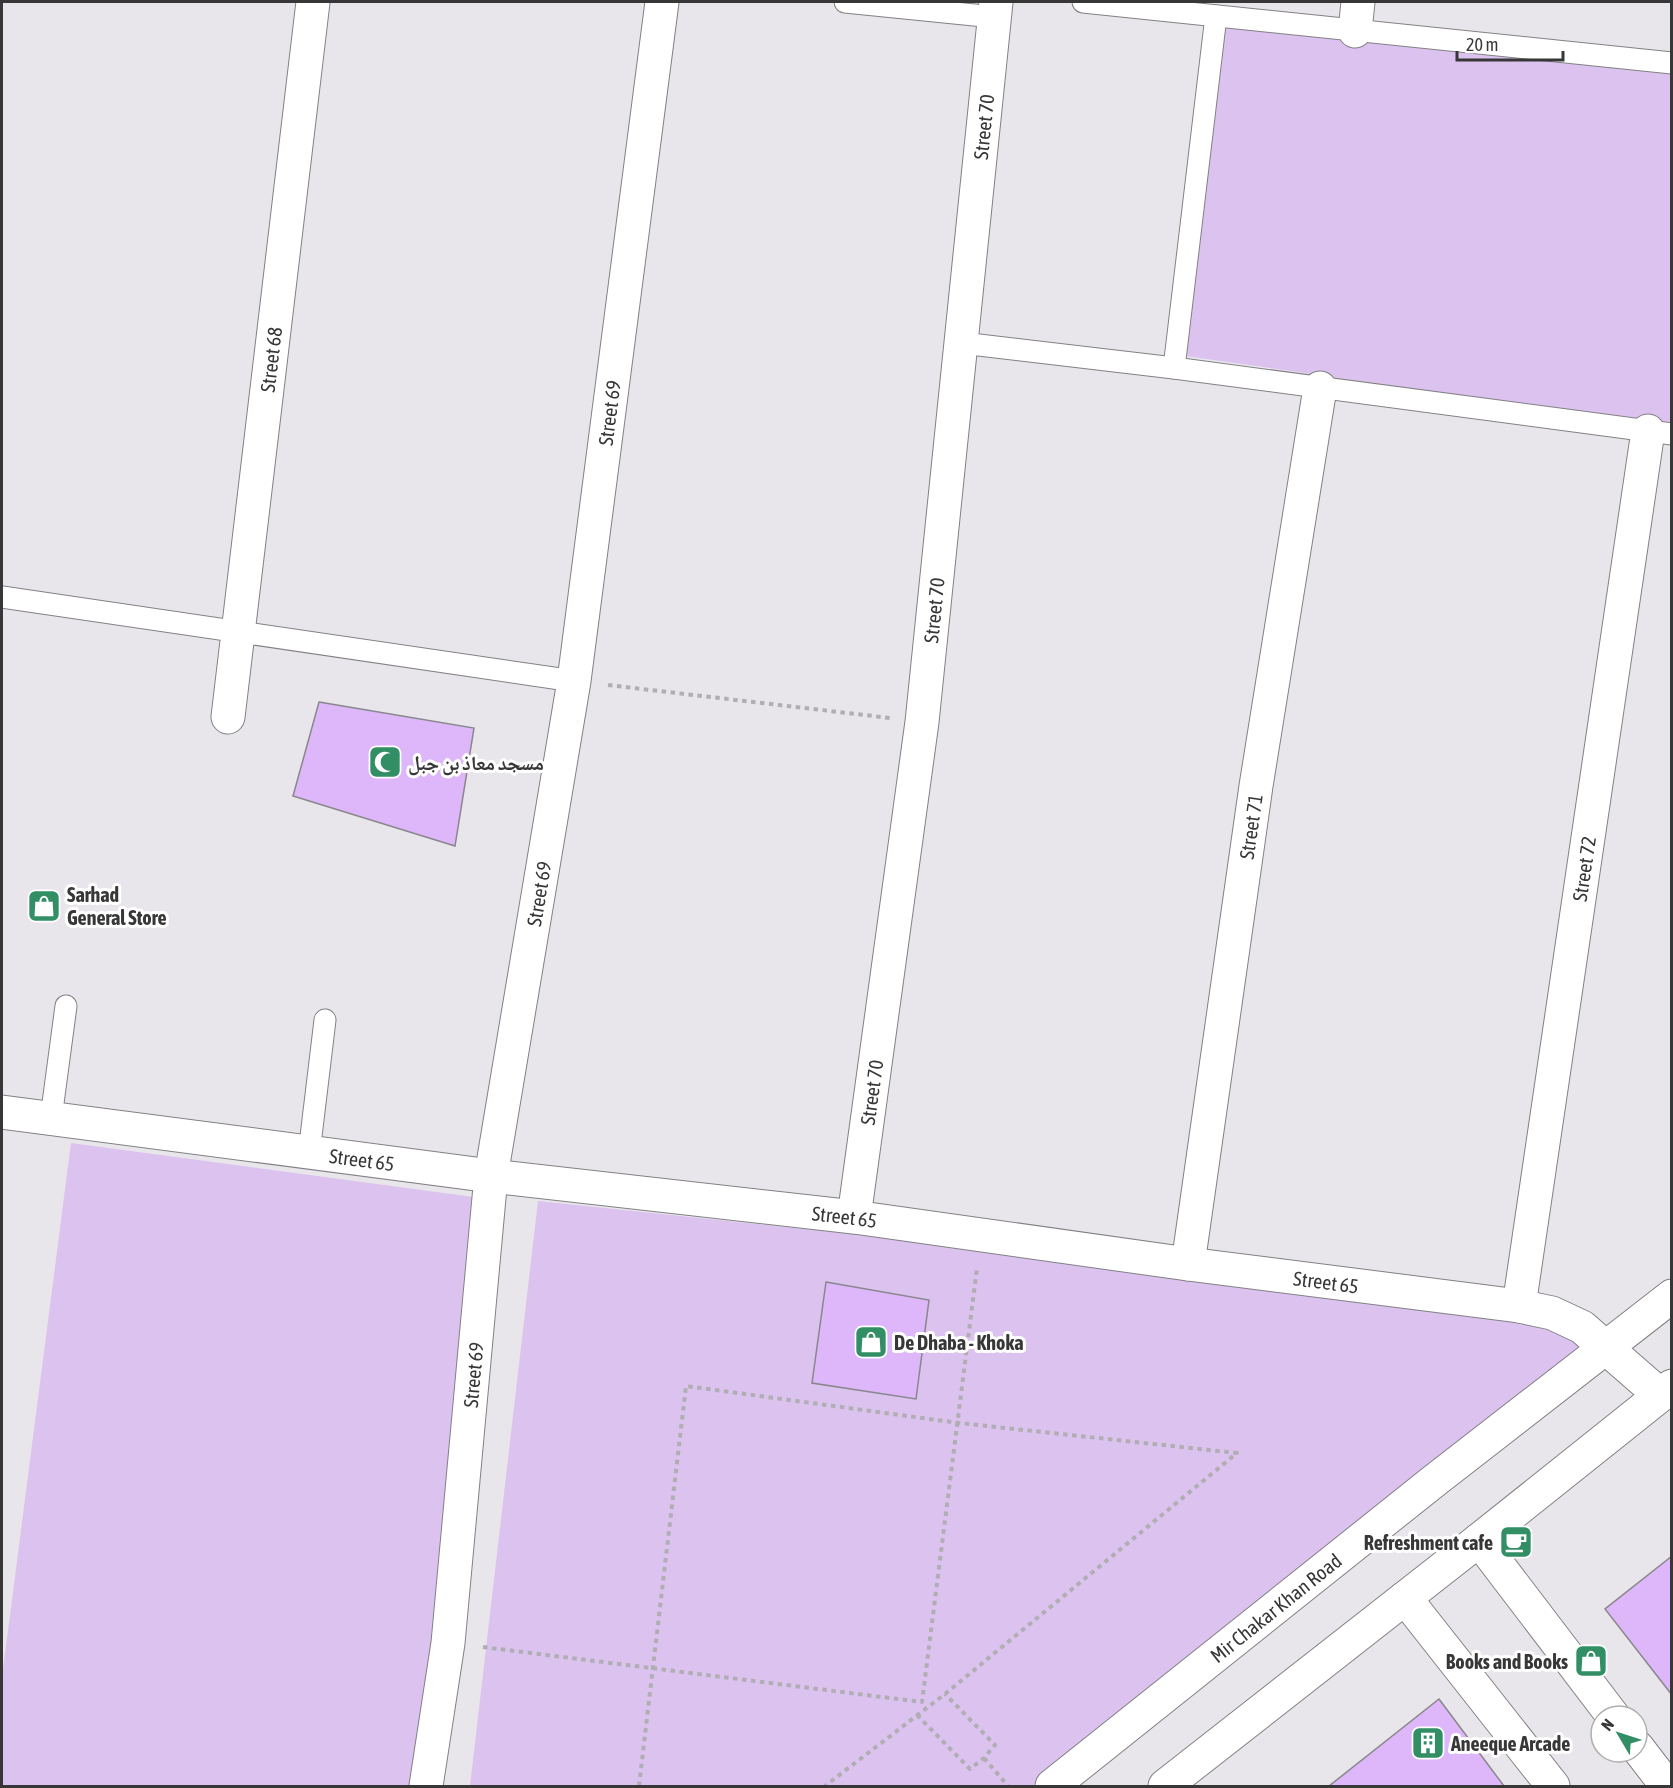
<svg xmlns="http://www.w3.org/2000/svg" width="1673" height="1788" font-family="'Asap Condensed','Noto Naskh Arabic',sans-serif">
	<rect width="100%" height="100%" fill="#e8e6ea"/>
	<g fill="#dcc2ef">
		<polygon points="1225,25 1671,74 1671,425 1185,356"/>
		<polygon points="71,1143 496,1200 433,1786 2,1786 2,1677"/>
		<polygon points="538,1201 1539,1306 1592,1349 1373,1525 1032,1786 470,1786"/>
	</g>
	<g fill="#ddb7f9" stroke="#89878b" stroke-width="1.5">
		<polygon points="319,702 474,728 455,846 293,796"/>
		<polygon points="826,1282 929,1300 916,1399 812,1383"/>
		<polygon points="1672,1556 1672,1695 1605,1609"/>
		<polygon points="1439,1699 1504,1786 1329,1786"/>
	</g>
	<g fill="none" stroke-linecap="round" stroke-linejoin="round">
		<defs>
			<g id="service">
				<polyline points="845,2 994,17"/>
				<polyline points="1083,2 1672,63"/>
				<polyline points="962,343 1174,368 1672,434"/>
				<polyline points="1174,368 1216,16"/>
				<polyline points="2,597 574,681"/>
				<polyline points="51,1118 66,1006"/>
				<polyline points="309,1153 325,1020"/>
			</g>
			<g id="minor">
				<polyline points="1355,31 1358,2"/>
				<path id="s1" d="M228,717L313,2"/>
				<path id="s2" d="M2,1112L491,1176L854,1217L1188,1264L1519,1306L1552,1313L1582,1327L1660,1395"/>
				<path id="s3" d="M854,1217L922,722L996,2"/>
				<path id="s4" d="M1188,1264L1256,786L1320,388"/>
				<path id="s5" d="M1519,1306L1648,431"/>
				<path id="s6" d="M426,1786L448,1643L491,1176L574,681L662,2"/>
			</g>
			<g id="tertiary">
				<polyline points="1479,1540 1613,1716"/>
				<polyline points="1405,1598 1553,1786"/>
				<polyline points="1637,1747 1667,1786"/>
				<path id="s7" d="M1052,1786L1434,1481L1672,1296"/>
				<polyline points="1165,1786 1479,1540 1672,1386"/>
			</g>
		</defs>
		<use href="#service" stroke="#828084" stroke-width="23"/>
		<use href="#minor" stroke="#828084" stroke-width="35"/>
		<use href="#tertiary" stroke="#828084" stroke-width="35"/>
		<g stroke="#b0aeb2" stroke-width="4" stroke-dasharray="4.5 4.5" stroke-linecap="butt">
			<polyline points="608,685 890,718"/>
			<polyline points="483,1647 922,1702 977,1268"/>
			<polyline points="917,1715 970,1769 984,1758 995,1745 945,1694"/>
			<polyline points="984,1758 1008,1786"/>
			<polyline points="639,1786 686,1386 959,1423 1237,1453 945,1694 825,1786"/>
		</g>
		<use href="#service" stroke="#fff" stroke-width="21"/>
		<use href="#minor" stroke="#fff" stroke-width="33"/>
		<use href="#tertiary" stroke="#fff" stroke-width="33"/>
	</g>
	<defs>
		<symbol id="mosque-square" viewBox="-11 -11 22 22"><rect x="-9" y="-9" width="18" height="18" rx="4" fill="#328e65" stroke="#fff"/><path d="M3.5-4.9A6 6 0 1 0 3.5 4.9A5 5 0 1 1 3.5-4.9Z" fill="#fff"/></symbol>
		<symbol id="shop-square" viewBox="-11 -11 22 22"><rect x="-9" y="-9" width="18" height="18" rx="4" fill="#328e65" stroke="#fff"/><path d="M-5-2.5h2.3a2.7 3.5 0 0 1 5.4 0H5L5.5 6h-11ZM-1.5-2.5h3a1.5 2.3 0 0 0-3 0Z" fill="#fff"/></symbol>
		<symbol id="cafe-square" viewBox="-11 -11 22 22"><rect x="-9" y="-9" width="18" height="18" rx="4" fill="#328e65" stroke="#fff"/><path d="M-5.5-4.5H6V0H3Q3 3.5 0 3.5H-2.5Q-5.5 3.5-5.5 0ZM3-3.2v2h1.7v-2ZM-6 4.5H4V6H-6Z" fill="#fff"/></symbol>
		<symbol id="building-square" viewBox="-11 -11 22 22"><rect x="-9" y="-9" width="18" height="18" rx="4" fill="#328e65" stroke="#fff"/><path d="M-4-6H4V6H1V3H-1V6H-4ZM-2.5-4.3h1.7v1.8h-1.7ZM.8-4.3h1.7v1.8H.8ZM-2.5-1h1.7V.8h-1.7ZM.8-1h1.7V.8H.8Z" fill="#fff"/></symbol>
	</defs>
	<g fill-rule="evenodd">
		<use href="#mosque-square" x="366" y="743" width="38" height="38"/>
		<use href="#shop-square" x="25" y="887" width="38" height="38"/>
		<use href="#shop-square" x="852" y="1323" width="38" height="38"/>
		<use href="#cafe-square" x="1497" y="1523" width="38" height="38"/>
		<use href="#shop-square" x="1572" y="1642" width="38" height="38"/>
		<use href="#building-square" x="1409" y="1724" width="38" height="38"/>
	</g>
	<g text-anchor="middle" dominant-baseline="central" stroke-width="6" stroke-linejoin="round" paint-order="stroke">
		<g font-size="20" fill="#383738" stroke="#fff">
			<text stroke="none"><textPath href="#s3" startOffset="1098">Street 70</textPath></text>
			<text stroke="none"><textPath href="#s1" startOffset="360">Street 68</textPath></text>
			<text stroke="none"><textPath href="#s6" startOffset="1386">Street 69</textPath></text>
			<text stroke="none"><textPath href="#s3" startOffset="612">Street 70</textPath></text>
			<text stroke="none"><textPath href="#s4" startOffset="442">Street 71</textPath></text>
			<text stroke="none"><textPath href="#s5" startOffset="442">Street 72</textPath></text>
			<text stroke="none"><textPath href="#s6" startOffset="900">Street 69</textPath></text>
			<text stroke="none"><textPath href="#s3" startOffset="126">Street 70</textPath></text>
			<text stroke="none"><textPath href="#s2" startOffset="363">Street 65</textPath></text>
			<text stroke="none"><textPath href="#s2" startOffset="849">Street 65</textPath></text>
			<text stroke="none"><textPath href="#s2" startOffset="1335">Street 65</textPath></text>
			<text stroke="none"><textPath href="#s6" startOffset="414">Street 69</textPath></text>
			<text stroke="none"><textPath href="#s7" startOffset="286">Mir Chakar Khan Road</textPath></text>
		</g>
		<g font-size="20" font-weight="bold" fill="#383738" stroke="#fff" text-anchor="start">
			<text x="408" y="762">مسجد معاذ بن جبل</text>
			<text x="67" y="894">Sarhad<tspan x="67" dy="23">General Store</tspan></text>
			<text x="894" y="1342">De Dhaba - Khoka</text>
			<text x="1493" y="1542" text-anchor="end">Refreshment cafe</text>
			<text x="1568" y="1661" text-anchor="end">Books and Books</text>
			<text x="1451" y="1743">Aneeque Arcade</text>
		</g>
	</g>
	<rect width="1673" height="1788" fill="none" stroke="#383738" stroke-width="6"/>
	<g transform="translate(1619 1734) rotate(309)"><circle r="28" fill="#ffffff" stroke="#afafaf" stroke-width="1.5"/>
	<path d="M0-4.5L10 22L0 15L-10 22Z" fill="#328e65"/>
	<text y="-9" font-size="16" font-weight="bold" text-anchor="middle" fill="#383738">N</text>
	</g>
	<path d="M1457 51v9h106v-9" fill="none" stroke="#383738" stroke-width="3"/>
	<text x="1466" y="51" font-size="18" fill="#383738" stroke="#ffffff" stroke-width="4.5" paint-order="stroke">20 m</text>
</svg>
